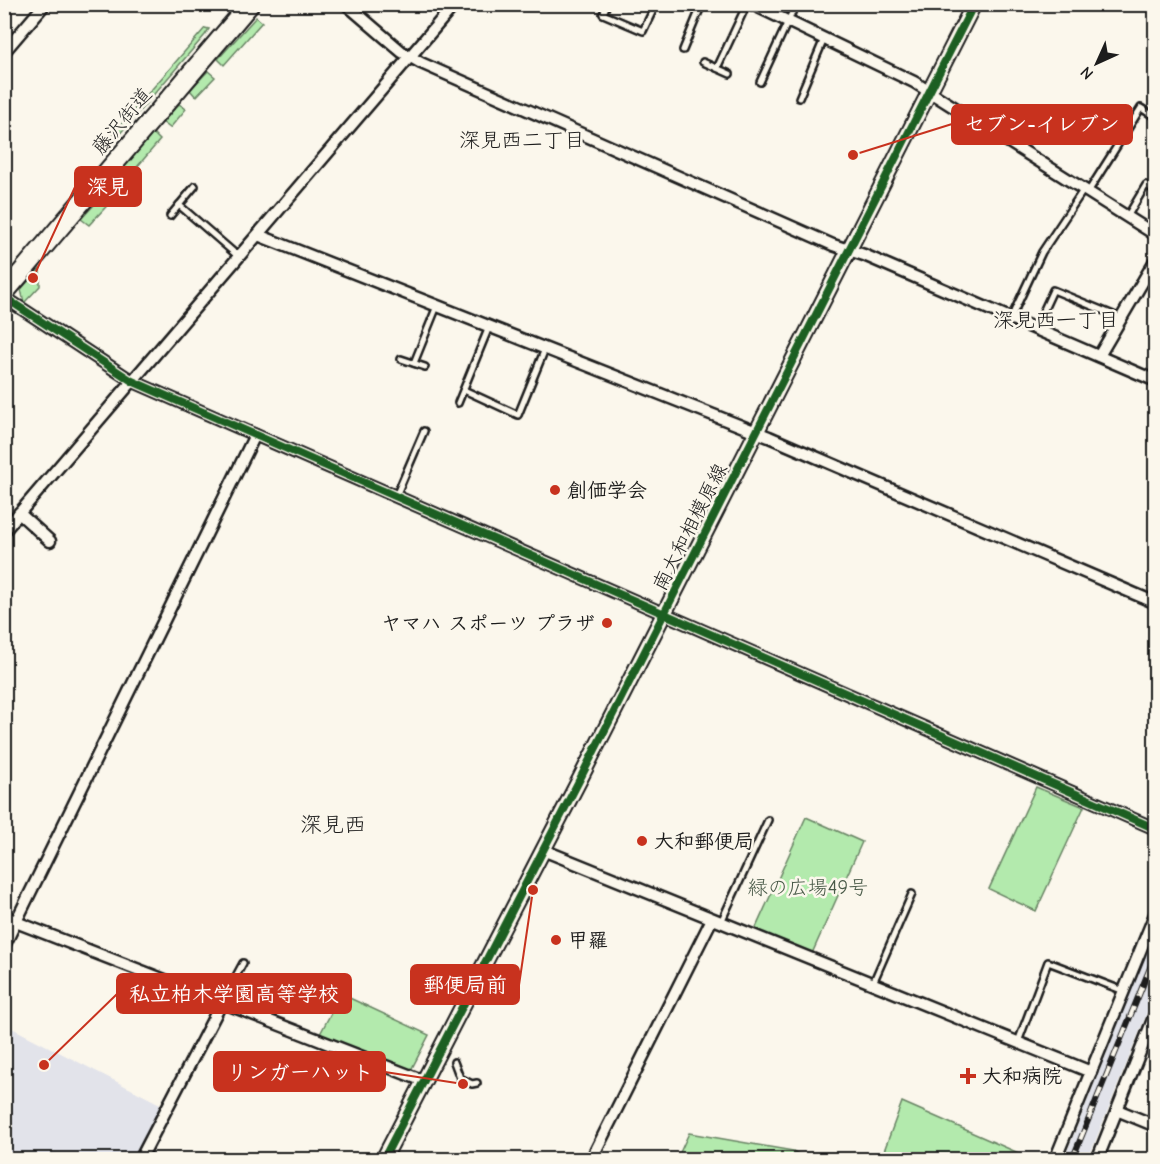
<svg xmlns="http://www.w3.org/2000/svg" width="1160" height="1164" font-family="'Comic Neue','Klee One',sans-serif">
	<rect width="100%" height="100%" fill="#fbf7ec"/>
	<filter id="ink" filterUnits="userSpaceOnUse"><feTurbulence type="fractalNoise" baseFrequency=".0167" numOctaves="2"/><feDisplacementMap in="SourceGraphic" scale="12" xChannelSelector="R" yChannelSelector="G"/><feConvolveMatrix kernelMatrix="1 2 1 2 8 2 1 2 1" color-interpolation-filters="sRGB"/></filter>
	<g filter="url(#ink)">
		<g fill="#e2e3ea">
			<polygon points="1155,932 1155,993 1088,1159 1064,1159"/>
			<polygon points="4,1024 162,1105 134,1159 5,1159"/>
		</g>
		<g fill="#b3eaad" stroke="#688364" stroke-width="1.5">
			<polygon points="256,17 262,22 224,65 218,59"/>
			<polygon points="205,28 209,29 205,35 117,137 113,134"/>
			<polygon points="208,71 215,77 196,97 190,90"/>
			<polygon points="179,104 186,109 170,128 162,122"/>
			<polygon points="153,133 160,140 126,180 117,172"/>
			<polygon points="107,191 117,195 89,225 81,219"/>
			<polygon points="40,269 40,286 24,303 21,289"/>
			<polygon points="1036,787 1084,807 1036,911 989,889"/>
			<polygon points="806,817 862,842 810,958 754,932"/>
			<polygon points="341,994 429,1035 411,1070 320,1034"/>
			<polygon points="902,1102 1032,1159 881,1159"/>
			<polygon points="689,1133 793,1151 807,1159 677,1159"/>
		</g>
		<g fill="none" stroke-linecap="round" stroke-linejoin="round">
			<defs>
				<g id="lane">
					<polyline points="607,4 603,14 643,31 656,4"/>
					<polyline points="683,50 702,4"/>
					<polyline points="703,62 730,74"/>
					<polyline points="717,68 747,4"/>
					<polyline points="760,82 796,4"/>
					<polyline points="799,98 824,39"/>
					<polyline points="1088,192 1141,108 1155,117"/>
					<polyline points="179,205 239,257"/>
					<polyline points="170,216 195,186"/>
					<polyline points="1127,217 1146,185 1156,191"/>
					<polyline points="1011,318 1042,252 1084,189"/>
					<polyline points="1035,329 1053,290 1121,318"/>
					<polyline points="401,359 425,367"/>
					<polyline points="414,363 437,306"/>
					<polyline points="464,390 518,415 545,349"/>
					<polyline points="458,403 489,327"/>
					<polyline points="396,496 424,431"/>
					<polyline points="721,922 768,820"/>
					<polyline points="873,983 912,894"/>
					<polyline points="222,1002 243,963"/>
					<polyline points="1018,1042 1048,962 1124,991"/>
					<polyline points="454,1062 460,1078 472,1084 477,1083"/>
				</g>
				<g id="street">
					<polyline points="346,4 402,52 421,63 833,245 864,255 1156,381"/>
					<polyline points="752,4 914,82 1156,235"/>
					<polyline points="4,52 45,4"/>
					<polyline points="258,235 769,437 1156,603"/>
					<polyline points="4,297 132,381 1156,829"/>
					<polyline points="1099,356 1156,259"/>
					<polyline points="19,513 50,541"/>
					<polyline points="4,531 455,4"/>
					<polyline points="543,850 1091,1072"/>
					<polyline points="4,915 16,922 424,1081"/>
					<polyline points="4,946 255,435"/>
					<polyline points="1117,1110 1156,1126"/>
					<polyline points="140,1160 222,1002"/>
					<polyline points="591,1160 712,919"/>
					<polyline points="1055,1160 1156,912"/>
					<polyline points="1097,1160 1156,1012"/>
				</g>
				<polyline id="secondary" points="383,1160 583,773 974,4"/>
				<polyline id="highway" points="4,293 250,4"/>
			</defs>
			<use href="#lane" stroke="#1c1c1c" stroke-width="10"/>
			<use href="#street" stroke="#1c1c1c" stroke-width="15"/>
			<use href="#secondary" stroke="#1c1c1c" stroke-width="18"/>
			<use href="#highway" stroke="#1c1c1c" stroke-width="22"/>
			<use href="#lane" stroke="#fbf7ec" stroke-width="5"/>
			<use href="#street" stroke="#fbf7ec" stroke-width="10"/>
			<use href="#secondary" stroke="#fbf7ec" stroke-width="14"/>
			<use href="#highway" stroke="#fbf7ec" stroke-width="18"/>
			<defs>
				<polyline id="rail" points="1072,1160 1156,953"/>
			</defs>
			<use href="#rail" stroke="#1c1c1c" stroke-width="6"/>
			<use href="#rail" stroke="#fbf7ec" stroke-width="4" stroke-dasharray="11" stroke-linecap="butt"/>
			<defs>
				<g id="cycleway">
					<polyline points="4,297 132,381 1156,829"/>
					<polyline points="383,1160 583,773 974,4"/>
				</g>
			</defs>
			<use href="#cycleway" stroke="#fbf7ec" stroke-width="11"/>
			<use href="#cycleway" stroke="#1b5e20" stroke-width="8"/>
		</g>
	</g>
	<g fill="#c8321e" stroke="#fbf7ec" stroke-width="2">
		<circle cx="555" cy="490" r="6"/>
		<circle cx="607" cy="623" r="6"/>
		<circle cx="642" cy="841" r="6"/>
		<circle cx="556" cy="940" r="6"/>
		<path d="M965 1067h6v6h6v6h-6v6h-6v-6h-6v-6h6z"/>
	</g>
	<g text-anchor="middle" dominant-baseline="central" stroke-width="5" stroke-linejoin="round" paint-order="stroke">
		<g font-size="20" fill="#1c1c1c" stroke="#fbf7ec">
			<text transform="translate(122 121) rotate(-50)">藤沢街道</text>
			<text transform="translate(690 527) rotate(-63)">南大和相模原線</text>
		</g>
		<g font-size="20" font-weight="bold" fill="#1c1c1c" stroke="#fbf7ec" text-anchor="start">
			<text x="567" y="490">創価学会</text>
			<text x="595" y="623" text-anchor="end">ヤマハ スポーツ プラザ</text>
			<text x="654" y="841">大和郵便局</text>
			<text x="568" y="940">甲羅</text>
			<text x="982" y="1076">大和病院</text>
		</g>
		<g font-size="20" fill="#495a48" stroke="#fbf7ec">
			<text x="808" y="887">緑の広場49号</text>
		</g>
		<g font-size="21" fill="#1c1c1c" stroke="#fbf7ec">
			<text x="522" y="140">深見西二丁目</text>
			<text x="1056" y="320">深見西一丁目</text>
		</g>
		<g font-size="22" fill="#1c1c1c" stroke="#fbf7ec">
			<text x="333" y="825">深見西</text>
		</g>
	</g>
	<path fill="none" stroke="#c8321e" stroke-width="2" d="M853 155L952 124M33 278L75 187M533 890L519 985M44 1065L117 994M463 1084L385 1072"/>
	<g fill="#c8321e" stroke="#fbf7ec" stroke-width="2">
		<circle cx="853" cy="155" r="6"/>
		<circle cx="33" cy="278" r="6"/>
		<circle cx="533" cy="890" r="6"/>
		<circle cx="44" cy="1065" r="6"/>
		<circle cx="463" cy="1084" r="6"/>
	</g>
	<g fill="#c8321e" stroke="#c8321e" stroke-width="2">
		<rect x="952" y="105" width="180" height="39" rx="6"/>
		<rect x="75" y="167" width="66" height="39" rx="6"/>
		<rect x="411" y="965" width="108" height="39" rx="6"/>
		<rect x="117" y="974" width="234" height="39" rx="6"/>
		<rect x="214" y="1052" width="171" height="39" rx="6"/>
	</g>
	<g font-size="21" text-anchor="middle" font-weight="bold" fill="#fff">
		<text x="1042" y="131">セブン-イレブン</text>
		<text x="108" y="194">深見</text>
		<text x="465" y="992">郵便局前</text>
		<text x="234" y="1001">私立柏木学園高等学校</text>
		<text x="300" y="1079">リンガーハット</text>
	</g>
	<rect width="1160" height="1164" fill="none" stroke="#fbf7ec" stroke-width="24"/>
	<rect x="12" y="12" width="1136" height="1140" fill="none" stroke="#1c1c1c" stroke-width="2" filter="url(#ink)"/>
	<g transform="translate(1097 63) rotate(225)" stroke="#fbf7ec" stroke-width="4.5" paint-order="stroke">
	<path d="M0-4.5L10 22L0 15L-10 22Z" fill="#1c1c1c"/>
	<text y="-9" font-size="16" font-weight="bold" text-anchor="middle" fill="#1c1c1c">N</text>
	</g>
</svg>
